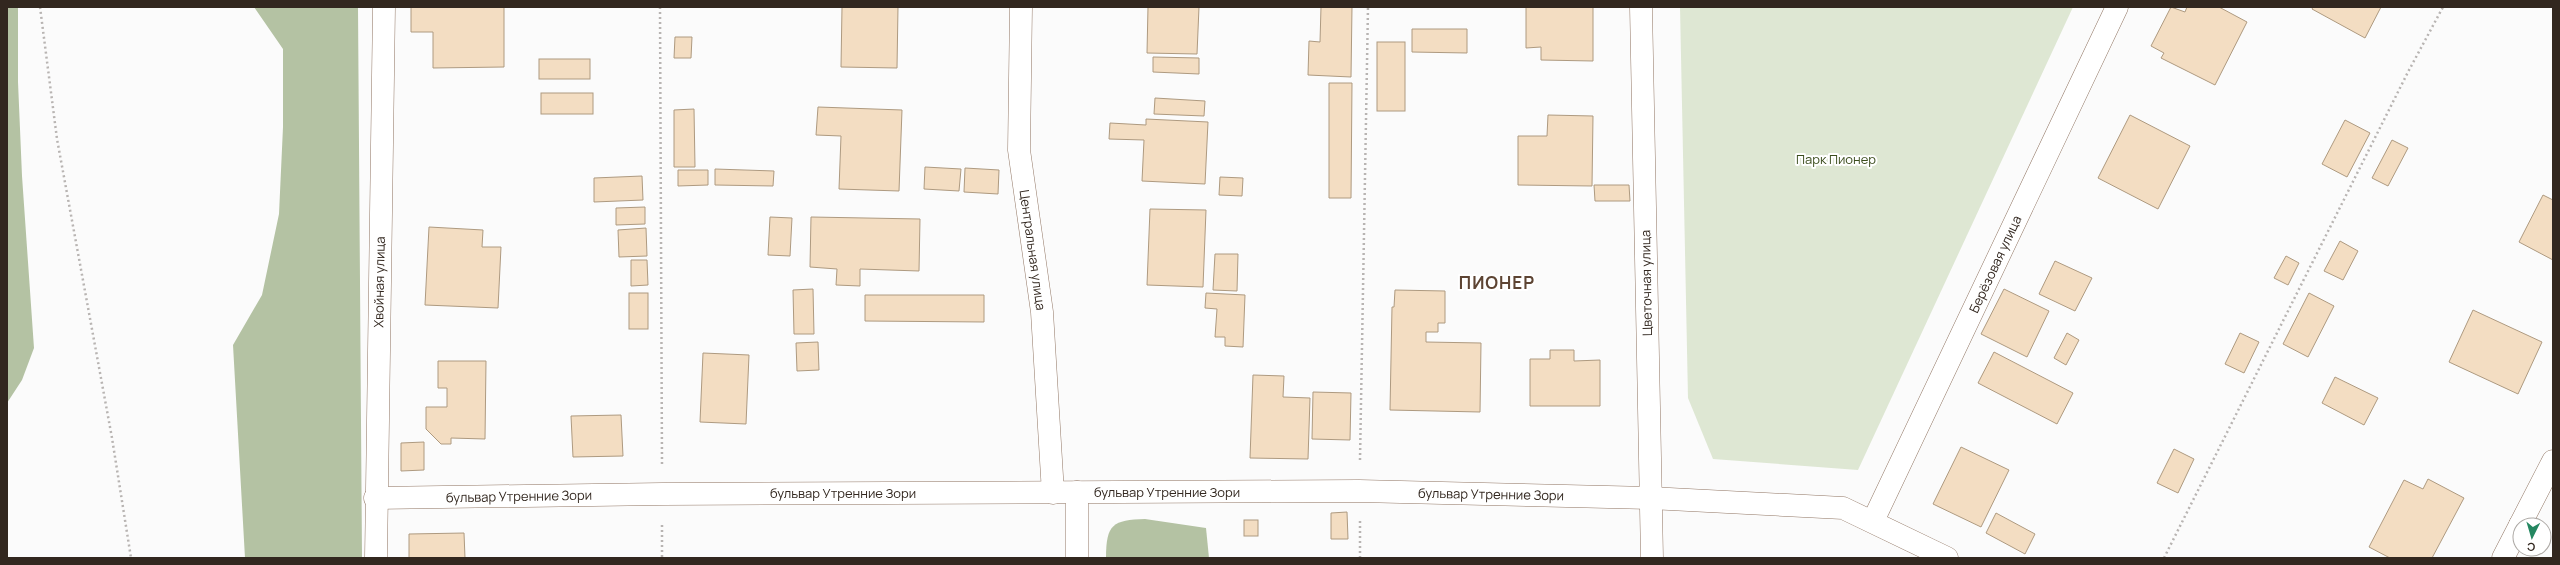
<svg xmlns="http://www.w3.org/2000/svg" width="2560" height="565" font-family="Manrope,sans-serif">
	<rect width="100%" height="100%" fill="#fbfbfb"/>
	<polygon fill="#dee7d3" points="1680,7 2073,7 1858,470 1713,459 1688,398"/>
	<g fill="#b4c2a3">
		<polygon points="7,7 18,7 18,82 22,176 34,348 22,380 7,403"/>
		<polygon points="254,7 358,7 362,558 245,558 233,345 262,295 279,214 283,127 283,49"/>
		<path d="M1145,519L1206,528L1209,558H1106C1106,524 1113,520 1145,519Z"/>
	</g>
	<g fill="#f3ddc2" stroke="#ae9a80">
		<polygon points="411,7 504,7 504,67 433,68 433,32 411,32"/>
		<polygon points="842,7 898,7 897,68 841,67"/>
		<polygon points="1148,7 1199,7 1197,54 1147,53"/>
		<polygon points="1321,7 1352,7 1351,77 1308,75 1309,41 1320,42"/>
		<polygon points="1526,7 1593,7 1593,61 1541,60 1541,47 1526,48"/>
		<polygon points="2171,7 2185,12 2187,7 2219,7 2247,22 2215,85 2161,58 2164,53 2151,46"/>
		<polygon points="2313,7 2381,7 2365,38 2312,9"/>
		<polygon points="1412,29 1467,29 1467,53 1412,52"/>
		<polygon points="675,37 692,37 691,58 674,58"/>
		<rect x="1377" y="42" width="28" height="69"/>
		<polygon points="1153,57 1199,58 1199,74 1153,72"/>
		<rect x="539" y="59" width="51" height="20"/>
		<polygon points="1329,83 1352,83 1351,198 1329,198"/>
		<rect x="541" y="93" width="52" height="21"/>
		<polygon points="1155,98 1205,101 1204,116 1154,114"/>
		<polygon points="818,107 902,110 899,191 839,189 841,136 816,135"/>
		<polygon points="694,109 695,167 674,167 674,110"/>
		<polygon points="1548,115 1593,116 1592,186 1518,185 1518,136 1547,136"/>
		<polygon points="2130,115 2190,146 2158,209 2098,178"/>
		<polygon points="1146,119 1208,122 1205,184 1142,181 1144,140 1109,139 1110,123 1146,125"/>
		<polygon points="2345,120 2370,133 2347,177 2322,164"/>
		<polygon points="2392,140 2408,148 2388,186 2372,178"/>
		<polygon points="925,167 961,169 959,191 924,189"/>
		<polygon points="965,168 999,170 998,194 964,192"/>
		<polygon points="715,169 774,171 773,186 715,185"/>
		<polygon points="678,170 708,170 708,185 678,186"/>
		<polygon points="642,176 643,200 594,202 594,178"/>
		<polygon points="1220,177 1243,178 1242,196 1219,195"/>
		<polygon points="1594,185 1629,185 1630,201 1595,201"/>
		<polygon points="2543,195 2553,200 2553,260 2519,242"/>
		<polygon points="645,207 645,224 616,225 616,208"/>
		<polygon points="1150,209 1206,210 1203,287 1147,285"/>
		<polygon points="770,217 792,218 790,256 768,255"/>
		<polygon points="811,217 920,219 919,271 860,269 860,286 836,285 837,269 810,267"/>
		<polygon points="429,227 483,230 482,247 501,247 498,308 425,305"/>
		<polygon points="646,228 647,256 619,257 618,230"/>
		<polygon points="2340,241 2358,251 2343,280 2324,271"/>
		<polygon points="1215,254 1238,254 1237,291 1213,290"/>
		<polygon points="2286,256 2299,263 2288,285 2274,278"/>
		<polygon points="631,260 647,260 648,285 631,286"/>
		<polygon points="2055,261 2092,278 2075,311 2039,294"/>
		<polygon points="813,289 814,334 794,334 793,290"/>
		<polygon points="2004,289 2049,311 2027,357 1981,334"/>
		<polygon points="1395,290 1445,291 1445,323 1438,323 1438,332 1426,332 1426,342 1481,343 1480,412 1390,410 1392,307 1394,307"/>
		<rect x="629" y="293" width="19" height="36"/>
		<polygon points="1206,293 1245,295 1243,347 1225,346 1225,337 1215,337 1217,309 1205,308"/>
		<polygon points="2309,293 2334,306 2308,357 2283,344"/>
		<polygon points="865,295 984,295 984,322 865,321"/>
		<polygon points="2473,310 2542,342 2518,394 2449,362"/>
		<polygon points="2067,333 2079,340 2066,365 2054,358"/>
		<polygon points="2240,333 2259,342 2244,373 2225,364"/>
		<polygon points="818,342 819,370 797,371 796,343"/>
		<polygon points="1550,350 1574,350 1574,361 1600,360 1600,406 1530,406 1530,359 1550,359"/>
		<polygon points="1994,352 2073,393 2057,424 1978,383"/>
		<polygon points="703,353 749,355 746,424 700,422"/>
		<polygon points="438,361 486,361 485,439 451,438 451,444 441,444 426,429 426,407 447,407 447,388 438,388"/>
		<polygon points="1253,375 1284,376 1283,397 1310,398 1308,459 1250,458"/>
		<polygon points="2335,377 2378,398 2364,425 2322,403"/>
		<polygon points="1313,392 1351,393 1350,440 1312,439"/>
		<polygon points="621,415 623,456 573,457 571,416"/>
		<polygon points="424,442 424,470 401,471 401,443"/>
		<polygon points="1961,447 2009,470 1981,527 1933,504"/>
		<polygon points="2174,449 2194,459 2178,493 2157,483"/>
		<polygon points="2428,479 2464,498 2432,558 2390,558 2369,547 2404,480 2423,489"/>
		<polygon points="1347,512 1348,539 1331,539 1331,513"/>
		<polygon points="1996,513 2035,534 2025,554 1986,533"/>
		<rect x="1244" y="520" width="14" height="16"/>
		<polygon points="464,533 465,558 409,558 409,534"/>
	</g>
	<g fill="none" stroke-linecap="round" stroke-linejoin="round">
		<defs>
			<g id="street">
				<polyline points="1021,7 1019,150 1042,312 1053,493"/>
				<polyline points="1641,7 1652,558"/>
				<polyline points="375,498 662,494 1359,491 1650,498 1843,508 1947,558"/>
				<polyline points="1873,521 2117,7"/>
				<polyline points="2520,525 2553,461"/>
				<polyline points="376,558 384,7"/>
				<polyline points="1077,558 1077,492"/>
				<polyline points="2503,558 2520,525"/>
			</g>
		</defs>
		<use href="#street" stroke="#927765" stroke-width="23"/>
		<g stroke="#b8b4b2" stroke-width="2.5" stroke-dasharray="2 3" stroke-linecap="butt">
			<polyline points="40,7 57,139 112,438 131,558"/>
			<polyline points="660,7 662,464"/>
			<polyline points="1360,460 1368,7"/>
			<polyline points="1360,521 1360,558"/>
			<polyline points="662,525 662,558"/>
			<polyline points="2164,558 2408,72 2443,7"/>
		</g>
		<use href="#street" stroke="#fff" stroke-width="22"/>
	</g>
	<g text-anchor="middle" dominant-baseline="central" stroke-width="4" stroke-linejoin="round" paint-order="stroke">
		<g font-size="13" fill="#3b4d1d" stroke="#fff">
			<text x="1836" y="159">Парк Пионер</text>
		</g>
		<g font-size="13" fill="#32271f" stroke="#fff">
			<text transform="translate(1033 250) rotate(82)">Центральная улица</text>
			<text transform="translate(1995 264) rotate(-65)">Берёзовая улица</text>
			<text transform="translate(379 282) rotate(-89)">Хвойная улица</text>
			<text transform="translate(1646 283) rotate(-91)">Цветочная улица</text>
			<text x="1167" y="492">бульвар Утренние Зори</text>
			<text x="843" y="493">бульвар Утренние Зори</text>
			<text transform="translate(1491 494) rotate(1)">бульвар Утренние Зори</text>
			<text transform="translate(519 496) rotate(-1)">бульвар Утренние Зори</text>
		</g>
		<g font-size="17" font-weight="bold" letter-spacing="1" fill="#5d4433" stroke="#fff">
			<text x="1497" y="282">ПИОНЕР</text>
		</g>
	</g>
	<rect width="2560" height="565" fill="none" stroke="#32271f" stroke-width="16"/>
	<g transform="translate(2532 537) rotate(185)"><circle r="19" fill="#ffffff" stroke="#ada9a5"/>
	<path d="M0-3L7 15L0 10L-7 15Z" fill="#258761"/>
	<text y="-6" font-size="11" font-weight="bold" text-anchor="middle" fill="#32271f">С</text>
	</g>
</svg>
